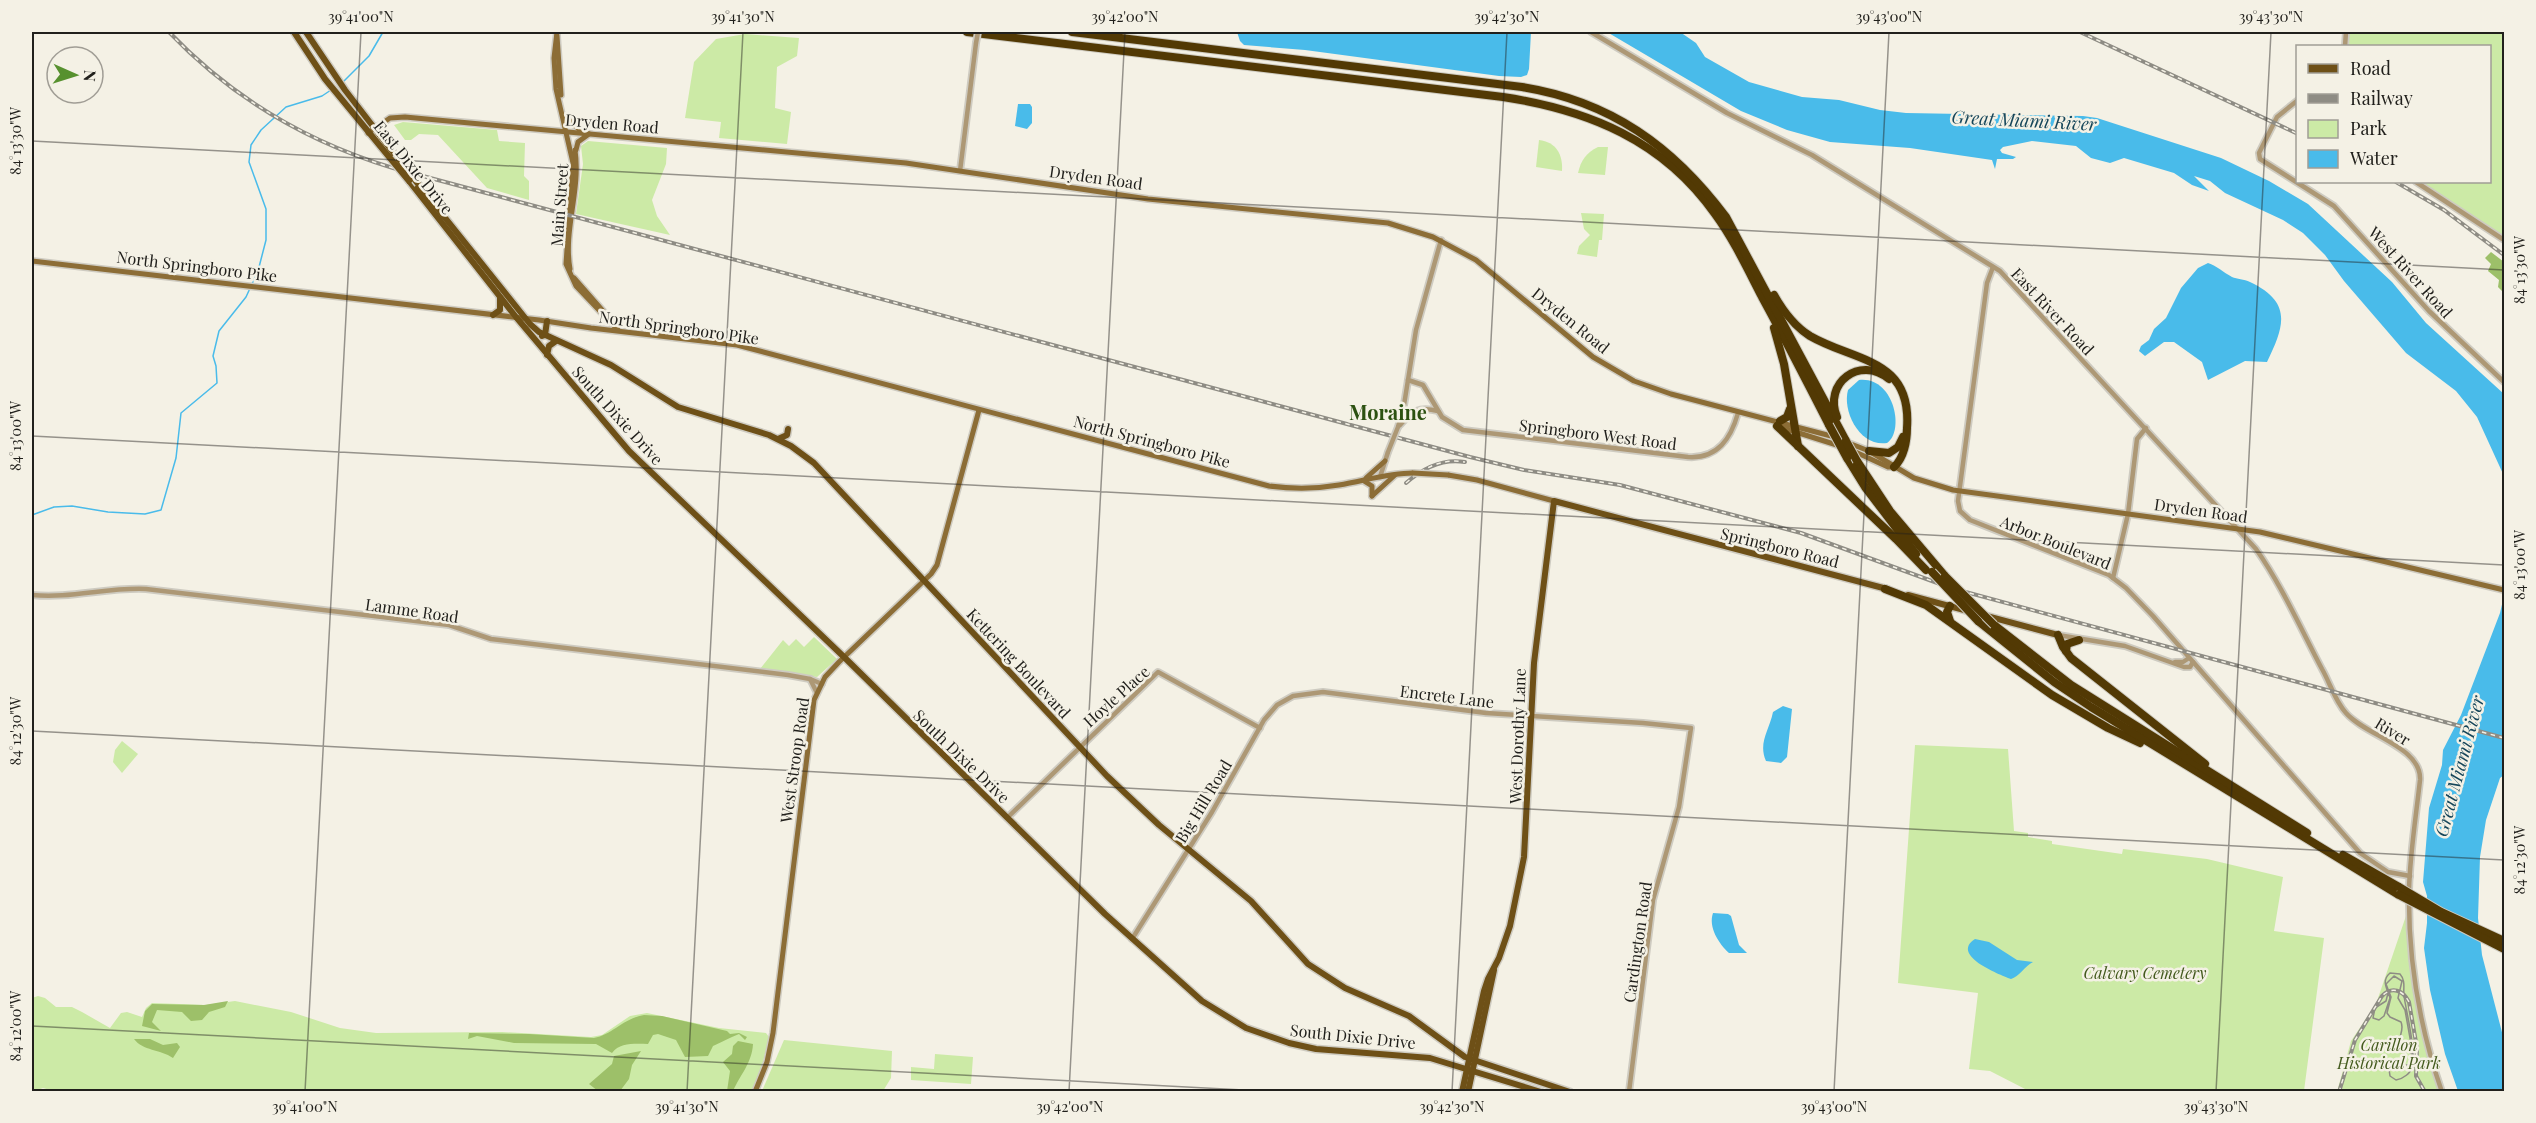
<svg xmlns="http://www.w3.org/2000/svg" width="2536" height="1123" font-family="'Playfair Display',serif">
	<rect width="100%" height="100%" fill="#f4f1e5"/>
	<g fill="#cceaa6">
		<polygon points="2346,32 2504,32 2504,240 2416,182 2490,182 2490,46 2345,46"/>
		<polygon points="745,34 799,38 797,56 777,67 775,108 791,112 787,144 719,138 721,122 685,118 694,62 716,39"/>
		<polygon points="403,122 497,130 499,141 525,143 524,176 529,181 529,200 487,188 438,135 419,134 411,140 405,140 394,125"/>
		<path d="M1539,140C1556,142 1563,154 1562,171L1536,167Z"/>
		<polygon points="588,141 667,148 666,164 652,200 657,216 670,235 576,214 583,164 581,146"/>
		<path d="M1598,147H1608L1605,175L1578,173C1581,160 1586,153 1598,147Z"/>
		<polygon points="1581,213 1604,214 1602,240 1599,240 1597,257 1577,254 1579,246 1590,235 1584,229"/>
		<polygon points="814,637 837,659 817,677 760,669 783,640 789,646 796,639 804,647"/>
		<polygon points="122,741 138,754 122,773 113,762 115,750"/>
		<polygon points="1915,745 2008,749 2014,831 2028,833 2028,837 2052,841 2052,844 2122,854 2123,849 2207,859 2283,877 2274,931 2324,938 2304,1091 2029,1091 1990,1071 1969,1069 1978,993 1898,983"/>
		<polygon points="2407,913 2409,915 2416,996 2442,1091 2337,1092 2351,1041 2376,1004"/>
		<polygon points="38,996 45,998 56,1007 72,1007 82,1012 110,1028 121,1013 127,1012 142,1017 146,1008 152,1003 206,1005 235,1001 291,1012 340,1028 376,1033 502,1032 591,1037 602,1035 630,1016 647,1013 719,1028 766,1033 769,1037 762,1066 752,1091 57,1092 43,1088 32,1092 32,998"/>
		<polygon points="784,1040 892,1051 891,1078 883,1091 762,1091"/>
		<polygon points="935,1054 973,1057 971,1084 911,1080 911,1067 934,1069"/>
	</g>
	<g fill="#9dc069">
		<polygon points="2491,252 2504,262 2504,293 2498,287 2499,280 2488,271 2491,264 2485,258"/>
		<polygon points="228,1001 225,1007 209,1012 202,1020 191,1021 182,1012 157,1010 152,1022 161,1031 142,1026 145,1011 152,1004 204,1005"/>
		<path d="M644,1015L662,1016L727,1031L730,1034L739,1033L747,1037L745,1040L739,1034C729,1038 722,1042 713,1046L708,1056L685,1057L676,1040L658,1034L653,1035L648,1044C636,1044 620,1042 612,1053L596,1044L514,1043L477,1036L468,1039L469,1033L529,1034L594,1038C612,1035 622,1019 644,1015Z"/>
		<path d="M134,1039H150L163,1045L177,1043L180,1047L173,1058C160,1049 143,1051 134,1039Z"/>
		<path d="M738,1041L753,1044C752,1063 740,1075 733,1091H727L730,1071L723,1062L732,1054L733,1046Z"/>
		<polygon points="641,1051 632,1065 629,1079 620,1091 598,1091 589,1084 612,1064 614,1056"/>
	</g>
	<g fill="#49bbea">
		<polygon points="1237,32 1531,32 1529,69 1527,75 1521,77 1499,76 1305,50 1244,45 1240,41"/>
		<polygon points="1607,32 1680,32 1696,43 1705,57 1749,82 1802,97 1839,100 1880,110 1906,113 2083,116 2097,118 2221,158 2269,181 2308,204 2392,282 2426,323 2504,394 2504,476 2477,417 2456,391 2406,353 2344,281 2325,255 2303,233 2283,220 2225,193 2210,181 2194,176 2209,191 2192,185 2174,173 2124,158 2110,163 2091,158 2076,146 2032,141 2003,147 2000,150 2002,153 2016,157 2013,159 1997,159 1995,169 1992,160 1910,148 1830,142 1787,130 1741,111"/>
		<polygon points="1018,104 1030,104 1032,107 1032,123 1027,129 1015,126"/>
		<path d="M2208,263C2217,266 2223,272 2232,277C2237,279 2244,279 2250,282C2292,302 2285,325 2267,362L2245,361L2208,380L2202,362L2174,342H2164L2145,356L2139,351L2141,346L2149,340L2154,329L2166,318L2181,288L2198,268Z"/>
		<path d="M1859,380C1894,376 1905,431 1887,443C1860,447 1842,412 1848,390Z"/>
		<polygon points="2504,596 2504,775 2500,778 2486,820 2480,857 2478,918 2482,955 2504,1040 2504,1091 2458,1091 2445,1054 2430,990 2424,948 2427,923 2427,896 2423,882 2429,808 2442,765 2443,750 2461,715 2500,613"/>
		<path d="M1783,706L1792,709L1787,757L1781,763L1766,761C1758,743 1769,731 1773,712Z"/>
		<path d="M1713,913L1728,914L1731,916L1739,945L1747,953H1729C1719,944 1708,927 1713,913Z"/>
		<path d="M1975,939L1989,942L2017,960L2033,962C2025,966 2019,977 2011,979C1998,974 1950,955 1975,939Z"/>
	</g>
	<g fill="none" stroke-linecap="round" stroke-linejoin="round">
		<g stroke="#49bbea" stroke-width="1.5">
			<polyline points="343,82 369,56 383,32"/>
			<polyline points="32,515 54,507 72,506 108,512 145,514 161,510 176,458 181,413 217,383 216,366 213,356 219,331 246,297 258,271 266,240 266,209 249,162 251,145 261,130 286,107 322,96 331,90"/>
		</g>
		<defs>
			<g id="tertiary">
				<path d="M1591,32L1727,113L1812,155L2000,271L2256,549C2282,586 2301,629 2322,669C2330,683 2335,701 2346,713C2366,736 2422,747 2420,780C2416,817 2410,853 2409,890C2408,959 2419,1026 2442,1092"/>
				<polyline points="2345,46 2346,32"/>
				<polyline points="2298,100 2277,117 2259,153 2260,159 2334,206 2429,311 2504,382"/>
				<polyline points="960,171 976,43"/>
				<polyline points="2416,182 2504,240"/>
				<polyline points="1993,267 1987,283 1958,501 1960,511 1970,520 2109,575 2126,588 2153,616 2360,853 2388,872 2410,876"/>
				<path d="M1408,380L1423,385L1442,417L1463,430L1688,457C1718,459 1731,438 1738,413"/>
				<path d="M1400,425C1412,411 1419,406 1438,411"/>
				<polyline points="1398,427 1404,405 1416,330 1441,240"/>
				<polyline points="1380,477 1388,452"/>
				<polyline points="2113,578 2128,514 2137,439 2146,428"/>
				<path d="M32,595C70,599 108,587 146,589L449,625L491,639L788,675L810,679L822,684"/>
				<polyline points="2058,635 2125,646 2184,667 2190,667 2193,662"/>
				<polyline points="2175,662 2183,662 2189,658"/>
				<polyline points="810,679 817,693"/>
				<polyline points="1007,818 1158,672 1260,728"/>
				<polyline points="1132,939 1212,812 1264,720 1277,705 1293,696 1323,692 1486,713 1643,723 1691,728 1679,807 1653,900 1629,1092"/>
			</g>
			<g id="secondary">
				<polyline points="557,32 554,58 556,89 573,163 566,264 576,286 618,330"/>
				<polyline points="557,36 561,95"/>
				<polyline points="568,119 583,133"/>
				<polyline points="368,133 390,118 405,117 906,163 1148,199 1388,223 1433,237 1476,260 1593,357 1634,381 1671,394 1835,437"/>
				<polyline points="576,150 578,142 589,134"/>
				<path d="M32,261L539,320L591,328L737,345L1269,486C1292,489 1316,489 1339,485C1364,481 1388,473 1413,473"/>
				<path d="M570,269C563,230 581,190 575,150"/>
				<polyline points="574,278 617,327"/>
				<polyline points="1780,427 1840,446"/>
				<polyline points="1846,442 1869,451 1914,478 1953,490 2260,532 2504,590"/>
				<polyline points="1851,450 1888,467 1894,467"/>
				<polyline points="1448,475 1477,480 1554,501"/>
				<polyline points="1366,478 1385,461"/>
				<polyline points="1364,481 1372,486 1372,496"/>
				<polyline points="1372,496 1395,475"/>
				<polyline points="755,1092 767,1062 773,1033 814,700 825,677 839,662 931,574 937,565 979,410"/>
			</g>
			<g id="primary">
				<polyline points="294,32 325,79 390,158"/>
				<polyline points="306,32 345,90 399,160"/>
				<polyline points="409,181 516,317 629,451 844,657 1105,914 1202,1001 1246,1028 1289,1043 1316,1049 1430,1058 1541,1092"/>
				<polyline points="418,184 530,324 539,332 611,365 678,407 769,435 791,446 814,463 1107,776 1159,825 1251,901 1308,964 1345,988 1409,1016 1465,1057 1570,1092"/>
				<polyline points="493,315 500,310 500,298"/>
				<polyline points="542,336 545,335 547,321"/>
				<polyline points="547,355 549,346 556,341"/>
				<polyline points="778,439 787,435 788,429"/>
				<polyline points="1908,595 2058,635"/>
				<polyline points="1462,1092 1484,991 1488,979 1499,958 1510,926 1524,857 1534,663 1554,501 1887,589"/>
				<polyline points="1468,1092 1494,970"/>
			</g>
			<g id="motorway">
				<path d="M967,32L1503,97C1588,110 1663,140 1715,214C1734,240 1747,268 1762,297C1785,339 1807,382 1829,425"/>
				<path d="M1072,32L1522,87C1610,101 1673,146 1726,217L1846,441"/>
				<path d="M1774,295C1783,311 1794,326 1810,336C1855,362 1912,358 1907,428C1907,441 1904,458 1894,467"/>
				<polyline points="1774,328 1784,364 1798,446"/>
				<path d="M1837,417C1823,383 1860,355 1889,379"/>
				<polyline points="1780,421 1787,417 1790,409"/>
				<polyline points="1777,426 1896,539 1926,570"/>
				<polyline points="1869,451 1889,453 1898,447 1903,437"/>
				<polyline points="1847,458 1865,487 1916,554"/>
				<polyline points="1857,461 1890,511 1945,576"/>
				<polyline points="1885,589 1926,605 2052,695 2108,728 2140,743"/>
				<polyline points="1950,621 1947,612 1950,606"/>
				<polyline points="1978,621 2054,682 2091,707 2399,895"/>
				<polyline points="1994,625 2071,685 2307,833"/>
				<polyline points="2058,635 2063,647 2071,658 2205,764"/>
				<polyline points="2066,651 2067,644 2079,640"/>
				<polyline points="2343,855 2399,887"/>
			</g>
		</defs>
		<use href="#tertiary" stroke="#cecbc1" stroke-width="8"/>
		<use href="#secondary" stroke="#cecbc1" stroke-width="8"/>
		<use href="#primary" stroke="#cecbc1" stroke-width="9"/>
		<use href="#motorway" stroke="#cecbc1" stroke-width="10"/>
		<use href="#tertiary" stroke="#ad9875" stroke-width="4.5"/>
		<use href="#secondary" stroke="#8c6d36" stroke-width="5"/>
		<use href="#primary" stroke="#6e5017" stroke-width="6"/>
		<use href="#motorway" stroke="#523904" stroke-width="8"/>
		<path stroke="#8e8c84" stroke-width="1.5" d="M2388,993L2386,1001L2375,1008L2373,1018L2379,1020L2384,1016L2390,998C2387,988 2381,981 2390,973L2400,974C2406,981 2403,988 2404,996C2406,1010 2417,1056 2413,1066C2411,1073 2403,1079 2396,1080L2390,1076L2389,1069L2392,1065H2408L2412,1061L2413,1055L2405,1010L2398,998L2402,981L2394,976L2386,984L2391,997L2387,1013L2390,1017L2401,1022C2405,1031 2397,1037 2400,1046L2413,1055"/>
		<defs>
			<g id="rail">
				<path d="M169,32C231,97 307,142 393,168L1470,457L1524,470L1620,485L1801,533L1951,588L2504,738"/>
				<polyline points="2080,32 2298,134"/>
				<polyline points="2396,182 2444,210 2504,255"/>
				<path d="M1406,483C1423,468 1442,458 1465,462"/>
				<path d="M2339,1092L2355,1040L2382,996C2392,986 2403,990 2409,1002L2417,1048L2416,1076L2425,1092"/>
			</g>
		</defs>
		<use href="#rail" stroke="#8e8c84" stroke-width="4"/>
		<use href="#rail" stroke="#f4f1e5" stroke-width="1.5" stroke-dasharray="4.5" stroke-linecap="butt"/>
		<defs>
			<g id="tertiary-bridge">
				<polyline points="976,43 978,32"/>
				<polyline points="1388,452 1398,427"/>
			</g>
			<polyline id="secondary-bridge" points="1413,473 1448,475"/>
			<g id="primary-bridge">
				<polyline points="390,158 409,181"/>
				<polyline points="399,160 418,184"/>
			</g>
			<g id="motorway-bridge">
				<polyline points="1829,425 1847,458"/>
				<polyline points="1846,441 1857,461"/>
				<polyline points="1932,572 1978,621"/>
				<polyline points="1945,576 1994,625"/>
				<polyline points="2399,887 2441,912 2504,941"/>
				<polyline points="2399,895 2504,949"/>
			</g>
		</defs>
		<use href="#tertiary-bridge" stroke="#cecbc1" stroke-width="8" stroke-linecap="butt"/>
		<use href="#secondary-bridge" stroke="#cecbc1" stroke-width="8" stroke-linecap="butt"/>
		<use href="#primary-bridge" stroke="#cecbc1" stroke-width="9" stroke-linecap="butt"/>
		<use href="#motorway-bridge" stroke="#cecbc1" stroke-width="10" stroke-linecap="butt"/>
		<use href="#tertiary-bridge" stroke="#ad9875" stroke-width="4.5"/>
		<use href="#secondary-bridge" stroke="#8c6d36" stroke-width="5"/>
		<use href="#primary-bridge" stroke="#6e5017" stroke-width="6"/>
		<use href="#motorway-bridge" stroke="#523904" stroke-width="8"/>
	</g>
	<path fill="none" stroke="#21201c" stroke-width="1.5" stroke-opacity="0.45" d="M32,141L2504,270M32,436L2504,565M32,731L2504,860M32,1026L1282,1092M305,1092L361,32M687,1092L743,32M1069,1092L1125,32M1452,1092L1507,32M1834,1092L1889,32M2216,1092L2271,32"/>
	<g text-anchor="middle" dominant-baseline="central" stroke-width="5" stroke-linejoin="round" paint-order="stroke">
		<g font-size="16" fill="#21201c" stroke="#f4f1e5">
			<text transform="translate(612 123) rotate(5)">Dryden Road</text>
			<text transform="translate(414 167) rotate(51)">East Dixie Drive</text>
			<text transform="translate(1096 177) rotate(8)">Dryden Road</text>
			<text transform="translate(559 205) rotate(-86)">Main Street</text>
			<text transform="translate(197 266) rotate(7)">North Springboro Pike</text>
			<text transform="translate(2411 272) rotate(48)">West River Road</text>
			<text transform="translate(2053 311) rotate(47)">East River Road</text>
			<text transform="translate(1571 320) rotate(39)">Dryden Road</text>
			<text transform="translate(679 327) rotate(8)">North Springboro Pike</text>
			<text transform="translate(618 415) rotate(48)">South Dixie Drive</text>
			<text transform="translate(1598 434) rotate(7)">Springboro West Road</text>
			<text transform="translate(1152 441) rotate(15)">North Springboro Pike</text>
			<text transform="translate(2201 510) rotate(8)">Dryden Road</text>
			<text transform="translate(2056 542) rotate(22)">Arbor Boulevard</text>
			<text transform="translate(1780 547) rotate(14)">Springboro Road</text>
			<text transform="translate(412 610) rotate(8)">Lamme Road</text>
			<text transform="translate(1019 663) rotate(47)">Kettering Boulevard</text>
			<text transform="translate(1116 696) rotate(-42)">Hoyle Place</text>
			<text transform="translate(1447 696) rotate(7)">Encrete Lane</text>
			<text transform="translate(2393 731) rotate(31)">River</text>
			<text transform="translate(1517 736) rotate(-88)">West Dorothy Lane</text>
			<text transform="translate(962 756) rotate(44)">South Dixie Drive</text>
			<text transform="translate(794 760) rotate(-82)">West Stroop Road</text>
			<text transform="translate(1203 801) rotate(-59)">Big Hill Road</text>
			<text transform="translate(1637 942) rotate(-82)">Cardington Road</text>
			<text transform="translate(1353 1036) rotate(6)">South Dixie Drive</text>
		</g>
		<g font-size="16" font-style="italic" fill="#435a1d" stroke="#f4f1e5">
			<text x="2145" y="972">Calvary Cemetery</text>
			<text x="2389" y="1044">Carillon<tspan x="2389" dy="18">Historical Park</tspan></text>
		</g>
		<g font-size="18" font-style="italic" fill="#154559" stroke="#f4f1e5">
			<text transform="translate(2024 120) rotate(3)">Great Miami River</text>
			<text transform="translate(2459 766) rotate(-75)">Great Miami River</text>
		</g>
		<g font-size="20" font-weight="bold" fill="#2c5111" stroke="#f4f1e5">
			<text x="1388" y="411">Moraine</text>
		</g>
	</g>
	<rect width="2536" height="1123" fill="none" stroke="#f4f1e5" stroke-width="66"/>
	<rect x="2296" y="45" width="195" height="138" fill="#f4f1e5" stroke="#a09d95" stroke-width="1.5"/>
	<rect x="2308" y="64" width="30" height="9" fill="#6e5017" stroke="#a09d95" stroke-width="1.5"/>
	<text x="2350" y="75" font-size="18" fill="#21201c">Road</text>
	<rect x="2308" y="94" width="30" height="9" fill="#8e8c84" stroke="#a09d95" stroke-width="1.5"/>
	<text x="2350" y="105" font-size="18" fill="#21201c">Railway</text>
	<rect x="2308" y="120" width="30" height="18" fill="#cceaa6" stroke="#a09d95" stroke-width="1.5"/>
	<text x="2350" y="135" font-size="18" fill="#21201c">Park</text>
	<rect x="2308" y="150" width="30" height="18" fill="#49bbea" stroke="#a09d95" stroke-width="1.5"/>
	<text x="2350" y="165" font-size="18" fill="#21201c">Water</text>
	<g transform="translate(75 75) rotate(93)"><circle r="28" fill="#f4f1e5" stroke="#a09d95" stroke-width="1.5"/>
	<path d="M0-4.5L10 22L0 15L-10 22Z" fill="#57912f"/>
	<text y="-9" font-size="16" font-weight="bold" text-anchor="middle" fill="#21201c">N</text>
	</g>
	<rect x="33" y="33" width="2470" height="1057" fill="none" stroke="#21201c" stroke-width="2"/>
	<g font-size="15" text-anchor="middle" fill="#21201c">
		<text x="361" y="22">39°41'00"N</text>
		<text x="743" y="22">39°41'30"N</text>
		<text x="1125" y="22">39°42'00"N</text>
		<text x="1507" y="22">39°42'30"N</text>
		<text x="1889" y="22">39°43'00"N</text>
		<text x="2271" y="22">39°43'30"N</text>
		<text transform="translate(16 141) rotate(-90)" y="5">84°13'30"W</text>
		<text transform="translate(2520 270) rotate(-90)" y="5">84°13'30"W</text>
		<text transform="translate(16 436) rotate(-90)" y="5">84°13'00"W</text>
		<text transform="translate(2520 565) rotate(-90)" y="5">84°13'00"W</text>
		<text transform="translate(16 731) rotate(-90)" y="5">84°12'30"W</text>
		<text transform="translate(2520 860) rotate(-90)" y="5">84°12'30"W</text>
		<text transform="translate(16 1026) rotate(-90)" y="5">84°12'00"W</text>
		<text x="305" y="1112">39°41'00"N</text>
		<text x="687" y="1112">39°41'30"N</text>
		<text x="1070" y="1112">39°42'00"N</text>
		<text x="1452" y="1112">39°42'30"N</text>
		<text x="1834" y="1112">39°43'00"N</text>
		<text x="2216" y="1112">39°43'30"N</text>
	</g>
</svg>
